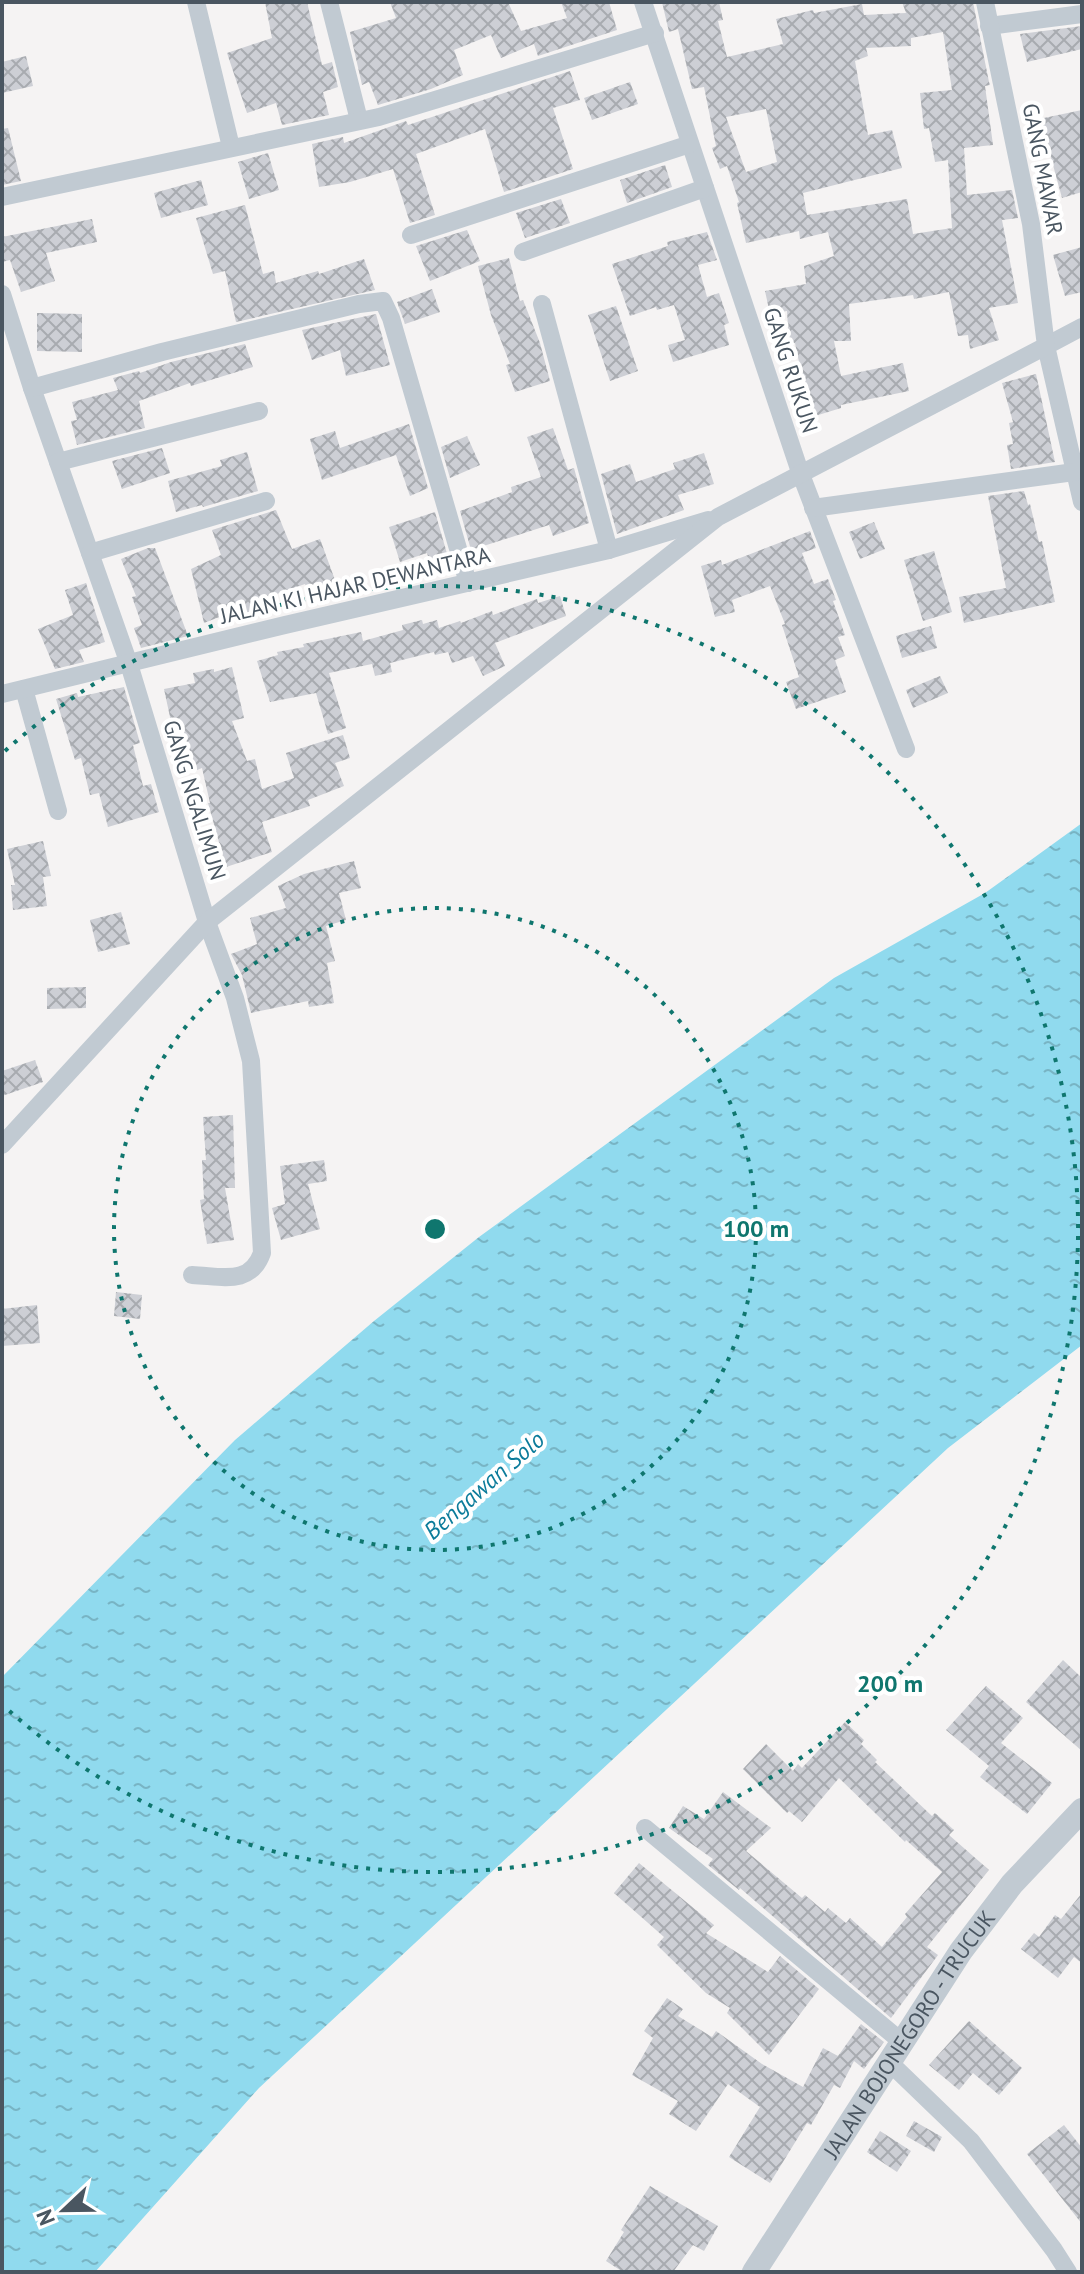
<svg xmlns="http://www.w3.org/2000/svg" width="1084" height="2274" font-family="'PT Sans',sans-serif">
	<defs>
		<pattern id="water-ripples" width="26" height="14" patternUnits="userSpaceOnUse" patternTransform="scale(2)"><rect width="26" height="14" fill="#90daee"/><path d="M2 4q2-2 4 0t4 0M15 11q2-2 4 0t4 0" fill="none" stroke="#78b4c4"/></pattern>
		<pattern id="building-cross-hatch" width="8" height="8" patternUnits="userSpaceOnUse" patternTransform="scale(2)"><rect width="8" height="8" fill="#cdcfd5"/><path d="M0 0l8 8M0 8l8-8" fill="none" stroke="#a8abb0"/></pattern>
	</defs>
	<rect width="100%" height="100%" fill="#f5f3f3"/>
	<polygon fill="url(#water-ripples)" points="1082,823 1082,1345 948,1448 259,2088 95,2272 2,2272 2,1677 235,1440 374,1321 479,1237 834,978 985,893"/>
	<g fill="url(#building-cross-hatch)" fill-rule="evenodd">
		<polygon points="265,2 307,2 322,65 332,62 338,87 323,92 329,115 282,125 276,103 247,113 227,53 272,38"/>
		<polygon points="390,2 508,2 521,31 567,18 561,2 609,2 617,30 538,56 534,44 501,58 491,35 454,50 463,75 431,89 378,105 369,82 362,85 350,32 396,18"/>
		<path d="M662,2H719L723,20L718,21L727,57L783,44L776,19L813,10L814,13L862,4L864,15L906,13L902,2H973L989,82L990,85L985,86L993,145L964,148L967,195L1012,190L1018,218L1002,220L1018,303L989,308L999,340L970,349L968,335L958,336L949,292L914,299L913,295L849,304L851,341H834L841,376L903,363L909,391L841,405V408L799,421L788,385L803,381L795,343L789,344L787,311L770,314L765,291L806,284L804,266L834,256L828,232L800,239L799,231L746,243L737,203L739,202L727,166L720,169L712,148L716,146L704,87L692,89L678,29L669,32ZM943,32L952,90L920,93L924,129L929,128L935,162L948,160L952,228L913,234L907,199L807,215L803,193L902,168L892,130L868,135L855,61L868,56L866,48L911,46V38ZM766,109L777,162L746,172L726,117Z"/>
		<polygon points="1082,26 1082,49 1027,62 1020,34"/>
		<polygon points="26,56 33,86 2,93 2,62"/>
		<polygon points="570,71 580,100 553,108 573,169 504,192 485,129 416,154 435,215 410,223 393,169 350,182 319,187 312,144 343,137 344,143 406,121 408,125"/>
		<polygon points="630,82 638,104 592,120 584,98"/>
		<polygon points="1082,110 1082,192 1062,198 1050,154 1047,155 1039,119"/>
		<polygon points="8,128 21,181 2,185 2,129"/>
		<polygon points="268,153 279,190 249,199 238,162"/>
		<polygon points="665,165 672,187 627,203 620,180"/>
		<polygon points="201,180 208,205 161,218 154,193"/>
		<polygon points="561,199 570,223 525,238 516,213"/>
		<polygon points="245,205 263,274 274,271 276,283 318,271 319,274 364,259 375,290 236,322 225,271 213,274 196,218"/>
		<polygon points="92,219 97,242 46,253 55,281 21,292 10,260 2,262 2,237"/>
		<polygon points="467,230 480,261 430,281 416,246"/>
		<polygon points="707,232 717,260 698,265 707,297 719,293 729,323 724,325 729,345 673,362 668,345 685,340 674,305 657,310 656,307 630,316 612,264 668,246 667,242"/>
		<polygon points="1082,247 1082,292 1065,296 1053,255"/>
		<polygon points="509,258 520,301 523,300 540,343 550,381 515,392 506,365 510,364 491,315 478,266"/>
		<polygon points="432,289 440,312 405,324 397,302"/>
		<polygon points="616,306 638,371 610,381 588,315"/>
		<polygon points="37,313 82,314 82,352 37,351"/>
		<polygon points="376,314 390,365 346,376 340,350 312,360 302,330"/>
		<polygon points="245,344 253,367 191,386 190,383 139,401 145,428 77,445 71,421 77,420 72,402 118,390 113,378 139,371 140,373 171,362"/>
		<polygon points="1036,374 1055,462 1011,469 1007,445 1013,444 1009,423 1013,422 1002,383"/>
		<polygon points="409,424 428,488 410,496 396,455 322,480 310,439 335,431 340,448"/>
		<polygon points="553,428 568,470 574,468 589,523 553,536 549,525 471,550 460,511 512,492 511,487 541,477 527,437"/>
		<polygon points="467,436 480,465 450,478 441,447"/>
		<polygon points="162,448 170,473 122,489 112,461"/>
		<polygon points="247,452 258,491 203,507 202,505 176,512 168,481 222,466 220,460"/>
		<polygon points="704,453 714,484 678,495 684,510 617,534 601,474 630,464 636,482 675,469 673,463"/>
		<polygon points="1024,491 1028,505 1030,504 1039,542 1042,541 1055,602 964,623 959,597 1006,588 988,496"/>
		<polygon points="276,510 292,549 320,539 339,591 312,601 305,584 254,602 258,615 240,621 237,610 204,623 191,569 221,555 212,530"/>
		<polygon points="435,512 448,557 430,563 427,553 400,562 389,527"/>
		<polygon points="874,522 885,549 860,559 849,532"/>
		<polygon points="810,531 816,548 802,553 814,584 828,579 836,600 833,601 845,635 838,637 845,656 835,660 846,692 796,709 786,682 799,677 782,625 785,624 770,586 732,600 735,612 715,617 701,566 721,560 722,565"/>
		<polygon points="148,548 155,548 188,636 141,648 134,628 142,625 132,597 136,596 121,559"/>
		<polygon points="934,551 952,612 923,621 904,560"/>
		<polygon points="86,583 105,642 79,650 84,662 55,669 38,629 73,615 65,590"/>
		<polygon points="560,596 566,616 495,643 505,666 483,676 473,656 452,663 448,652 435,655 434,652 390,663 392,672 375,676 372,664 329,673 346,728 328,734 316,693 270,702 257,661 278,655 277,652 304,647 303,644 361,632 363,641 403,630 402,625 422,620 423,624 437,620 439,628 460,621 461,623 492,611 493,615 537,599 538,603"/>
		<polygon points="931,626 937,648 902,658 896,636"/>
		<polygon points="232,667 244,718 232,721 247,761 255,759 262,789 294,778 286,753 343,735 350,758 335,763 344,786 308,800 310,806 262,822 272,852 226,867 208,803 210,803 202,768 197,770 182,729 173,731 164,689 195,683 193,673 214,669 214,672"/>
		<polygon points="940,676 948,693 913,708 906,690"/>
		<polygon points="124,687 140,743 133,745 143,786 151,784 159,812 108,827 99,793 90,795 81,758 75,760 56,699 77,693 78,697"/>
		<polygon points="43,841 51,876 43,877 47,906 13,910 11,885 15,885 7,849"/>
		<polygon points="354,861 361,888 339,893 346,920 326,926 335,961 327,963 334,1003 309,1007 308,1001 251,1013 242,975 231,954 257,944 250,918 286,908 278,886 304,874"/>
		<polygon points="121,912 130,944 98,952 90,920"/>
		<polygon points="86,987 86,1008 47,1009 47,988"/>
		<polygon points="35,1060 43,1082 2,1096 2,1071"/>
		<polygon points="233,1115 235,1188 225,1188 234,1240 207,1244 200,1200 204,1199 202,1160 206,1160 203,1117"/>
		<polygon points="324,1160 327,1181 308,1184 320,1229 281,1240 272,1208 285,1204 280,1166"/>
		<polygon points="116,1292 142,1295 140,1319 114,1316"/>
		<polygon points="37,1305 40,1343 2,1346 2,1309"/>
		<polygon points="1063,1660 1082,1678 1082,1751 1026,1702"/>
		<polygon points="986,1686 1023,1718 1001,1743 1052,1783 1027,1814 980,1777 989,1766 946,1730"/>
		<polygon points="845,1722 864,1740 861,1744 877,1760 875,1762 932,1816 935,1813 954,1830 949,1835 989,1870 927,1947 938,1955 891,2018 740,1888 739,1890 708,1865 713,1859 669,1828 683,1806 704,1819 723,1792 771,1828 746,1851 802,1898 805,1895 825,1912 828,1908 846,1923 850,1918 882,1947 907,1917 905,1914 942,1872 906,1840 905,1842 839,1778 802,1822 789,1811 787,1813 743,1769 766,1744 793,1771 798,1764 802,1768"/>
		<polygon points="639,1863 714,1925 706,1933 768,1972 780,1956 819,1989 769,2055 727,2013 730,2008 706,1993 657,1945 664,1937 614,1893"/>
		<polygon points="1082,1893 1082,1963 1074,1957 1058,1978 1021,1949 1034,1933 1039,1937 1055,1915 1061,1919"/>
		<polygon points="667,1998 683,2009 678,2016 712,2037 716,2031 762,2064 803,2087 823,2048 838,2056 861,2024 884,2042 864,2069 854,2061 840,2088 834,2085 811,2125 807,2123 770,2183 729,2157 760,2107 728,2084 696,2131 669,2114 678,2101 632,2075 653,2038 644,2031"/>
		<polygon points="969,2021 1022,2068 999,2095 973,2073 959,2090 929,2065"/>
		<polygon points="914,2121 942,2137 934,2152 906,2136"/>
		<polygon points="1064,2125 1082,2148 1082,2224 1027,2154"/>
		<polygon points="880,2131 911,2151 897,2172 867,2152"/>
		<polygon points="650,2186 718,2226 704,2251 693,2245 673,2272 623,2272 606,2261 624,2232 621,2230"/>
	</g>
	<g fill="none" stroke-linecap="round" stroke-linejoin="round">
		<g stroke="#c1cad2" stroke-width="18">
			<polyline points="196,2 231,147"/>
			<polyline points="329,2 359,120"/>
			<polyline points="643,2 800,472 906,749"/>
			<polyline points="989,26 1082,14"/>
			<polyline points="2,197 379,117 655,33"/>
			<polyline points="411,235 690,144"/>
			<polyline points="523,252 705,188"/>
			<path d="M2,294L32,388L129,664L207,922L235,998L251,1061L262,1253C250,1286 222,1276 192,1275"/>
			<polyline points="542,304 609,550"/>
			<polyline points="1082,327 1046,346 1082,502"/>
			<polyline points="32,388 162,352 359,304 383,301 391,318 468,583"/>
			<polyline points="58,462 259,411"/>
			<polyline points="813,508 1074,472"/>
			<polyline points="90,553 266,501"/>
			<polyline points="24,689 58,811"/>
			<polyline points="2,694 285,625 609,550 708,520"/>
			<polyline points="2,1145 207,922 718,517 1046,346 1031,224 985,2"/>
			<polyline points="645,1828 902,2042"/>
			<polyline points="889,2062 971,2141 1054,2250 1068,2272"/>
		</g>
		<path stroke="#c1cad2" stroke-width="24" id="s1" d="M754,2272L961,1951L1012,1884L1082,1810"/>
	</g>
	<g fill="none" stroke="#0f766e" stroke-width="4" stroke-dasharray="4 8">
		<circle cx="435" cy="1229" r="321"/>
		<path d="M5 751A643 643 0 1 1 5 1707"/>
	</g>
	<g text-anchor="middle" dominant-baseline="central" stroke-width="8" stroke-linejoin="round" paint-order="stroke">
		<g font-size="22" fill="#4a5661" stroke="#fff">
			<text transform="translate(1043 169) rotate(79)">GANG MAWAR</text>
			<text transform="translate(791 370) rotate(72)">GANG RUKUN</text>
			<text transform="translate(355 585) rotate(-13)">JALAN KI HAJAR DEWANTARA</text>
			<text transform="translate(195 800) rotate(73)">GANG NGALIMUN</text>
			<text stroke="none"><textPath href="#s1" startOffset="284">JALAN BOJONEGORO - TRUCUK</textPath></text>
		</g>
		<g font-size="24" font-style="italic" fill="#0c7c9b" stroke="#fff">
			<text transform="translate(484 1485) rotate(-41)">Bengawan Solo</text>
		</g>
	</g>
	<circle cx="435" cy="1229" r="12" fill="#0f766e" stroke="#fff" stroke-width="4"/>
	<g font-size="24" text-anchor="middle" font-weight="bold" fill="#0f766e" stroke="#fff" stroke-width="8" stroke-linejoin="round" paint-order="stroke">
		<text x="756" y="1237">100 m</text>
		<text x="890" y="1692">200 m</text>
	</g>
	<rect width="1084" height="2274" fill="none" stroke="#4a5661" stroke-width="8"/>
	<g transform="translate(64 2210) rotate(248)" stroke="#ffffff" stroke-width="6" paint-order="stroke">
	<path d="M0-6L14 30L0 20L-14 30Z" fill="#4a5661"/>
	<text y="-12" font-size="22" font-weight="bold" text-anchor="middle" fill="#4a5661">N</text>
	</g>
</svg>
